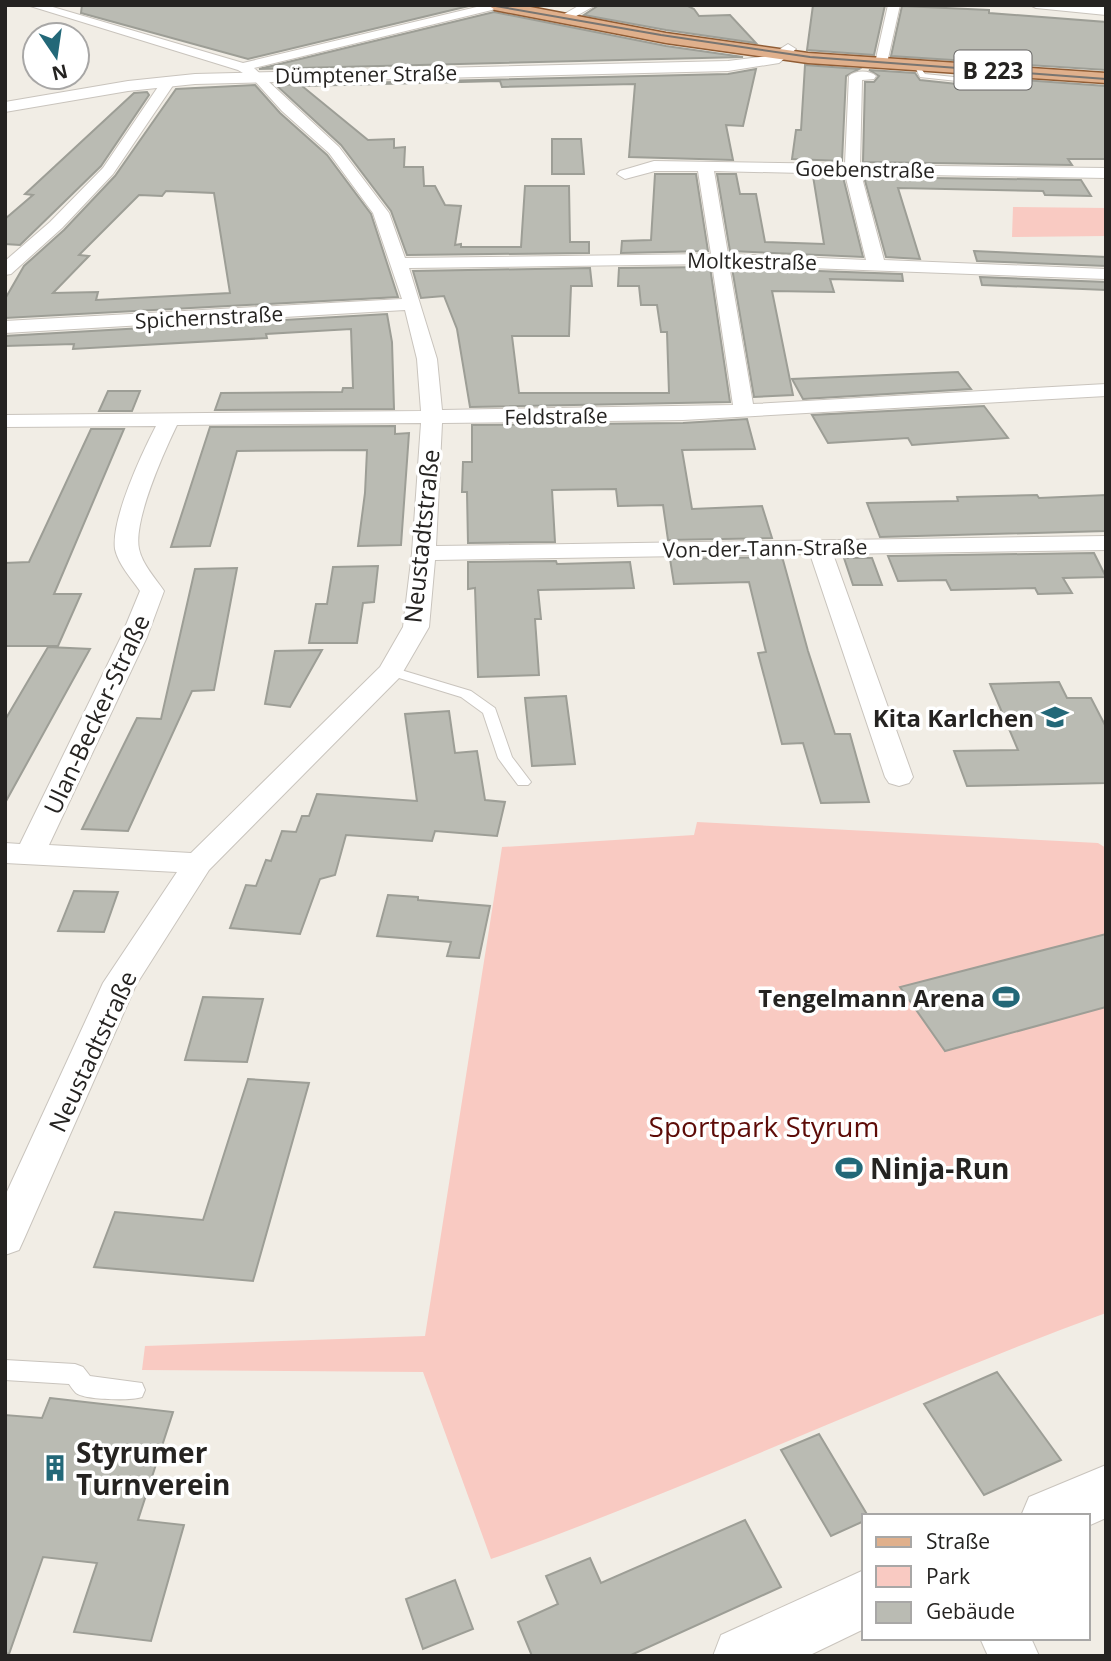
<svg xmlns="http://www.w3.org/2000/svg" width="1111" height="1661" font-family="'Open Sans',sans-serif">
	<rect width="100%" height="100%" fill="#f1ede5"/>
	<g fill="#f9cac2">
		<polygon points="1013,207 1106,208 1106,236 1012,237"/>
		<path d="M697,822L1098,843L1106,848V1313C898,1389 699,1485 491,1559L423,1372L142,1370L145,1346L425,1336L502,847L694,835Z"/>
	</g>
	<g fill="#babbb3" stroke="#9d9e96" stroke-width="2" fill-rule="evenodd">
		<polygon points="82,5 473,5 248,59 81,13"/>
		<polygon points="599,5 686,5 694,9 699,16 730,15 756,43 666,30 584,15"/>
		<polygon points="813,5 885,5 874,55 807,50"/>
		<polygon points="902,6 989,10 989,13 1106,22 1106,70 891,56"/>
		<polygon points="494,12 666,46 743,57 259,69"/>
		<polygon points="805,65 859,69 846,76 842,161 792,159 796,130 801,130"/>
		<polygon points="756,69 743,126 726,125 733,160 629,157 635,84 502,87 500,81 302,86 368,140 394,139 394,148 405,147 404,167 423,167 424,186 435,186 445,205 461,206 455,245 461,244 461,247 521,247 525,186 569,186 570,242 589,242 589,253 407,255 391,211 341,145 276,85 728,74"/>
		<polygon points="869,70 915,73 920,80 976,86 981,83 983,77 1106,86 1106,159 1068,159 1072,165 863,162 865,82 874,82 879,76"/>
		<path d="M255,85L280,113L327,155L371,214L398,297L5,318V299L24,266L64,230L115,176L176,89ZM166,191L214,193L230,293L96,300L98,292L53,293L89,256L79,255L139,195L162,196Z"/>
		<polygon points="147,92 149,95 101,166 20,245 5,244 5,219 33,195 25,194 134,93"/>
		<polygon points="552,139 581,139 584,174 552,174"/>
		<polygon points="655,174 696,174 708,251 621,253 622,241 651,240"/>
		<polygon points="717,174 736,174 740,194 756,194 765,242 824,244 813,176 843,177 863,257 730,251"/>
		<polygon points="864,177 1081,180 1091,196 1045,195 1043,191 898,188 920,259 886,257"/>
		<polygon points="974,251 1106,257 1106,266 977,261"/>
		<polygon points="710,267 730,402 470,407 457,329 444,296 421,298 413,271 590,268 592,286 571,286 569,336 512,336 519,393 669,393 667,332 661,332 657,305 641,305 639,286 618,286 619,268"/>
		<polygon points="732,268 902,274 903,281 830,279 834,292 772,291 793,395 754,397"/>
		<polygon points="980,277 1106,282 1106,290 982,285"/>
		<polygon points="387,314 392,342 394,409 215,410 221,393 342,392 343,388 353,388 351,329 266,334 267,338 73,349 74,344 5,346 5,336"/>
		<polygon points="958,372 971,389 803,399 792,379"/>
		<polygon points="108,391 140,391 132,411 99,411"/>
		<polygon points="984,406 1008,438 912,445 908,438 828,443 812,415"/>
		<polygon points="747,419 755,449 682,450 692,509 762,506 772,538 668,540 663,505 618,506 616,489 552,490 555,542 468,543 467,492 462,492 463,462 472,462 472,425 683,423"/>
		<polygon points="395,426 395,434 409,433 401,545 358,546 365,493 367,450 237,451 210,546 171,547 210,427"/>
		<polygon points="91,429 124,429 54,594 81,594 58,646 5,646 5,563 29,562"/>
		<polygon points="1037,495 1039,498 1106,495 1106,531 880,537 867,503 958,501 957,497"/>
		<polygon points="1094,553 1106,577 1063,578 1072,593 1038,594 1035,588 951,590 946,580 898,581 888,556"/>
		<polygon points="779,557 783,560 808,651 835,734 850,734 869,802 821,803 803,743 782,744 758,653 766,652 749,582 674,584 670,559"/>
		<polygon points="844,558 872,558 882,585 853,585"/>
		<polygon points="556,561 557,564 630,562 634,588 538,590 541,619 535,619 539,675 478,677 475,588 468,589 468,562"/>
		<polygon points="378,566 374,602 363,603 357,643 309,643 316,604 327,604 333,567"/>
		<polygon points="237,568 214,690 192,691 128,831 82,829 137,718 161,719 195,569"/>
		<polygon points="48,647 90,649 5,803 5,720"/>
		<polygon points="322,650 290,707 265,704 275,651"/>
		<polygon points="1059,682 1067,698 1091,698 1106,727 1106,783 967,786 954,751 1018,750 990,684"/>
		<polygon points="566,696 575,764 532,766 525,698"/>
		<polygon points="449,711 455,753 477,751 485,800 505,802 497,836 435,831 432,841 346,835 335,875 320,879 300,934 230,928 246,885 256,886 266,860 271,861 282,831 296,832 302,816 309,816 317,794 417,801 405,714"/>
		<polygon points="74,891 118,892 104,932 58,931"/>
		<polygon points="388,895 418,897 418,900 490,906 479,958 447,956 451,942 377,936"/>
		<polygon points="1106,934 1106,1007 945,1051 900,987"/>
		<polygon points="203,997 263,999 247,1062 185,1060"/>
		<polygon points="248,1079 309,1083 253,1281 94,1267 115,1212 203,1220"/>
		<polygon points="997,1372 1061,1460 984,1495 924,1404"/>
		<polygon points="50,1398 173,1412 138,1520 184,1525 151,1641 74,1632 97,1563 43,1557 9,1654 5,1653 5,1415 42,1418"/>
		<polygon points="819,1434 868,1516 864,1516 864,1521 831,1536 781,1450"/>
		<polygon points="745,1520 781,1587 629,1656 532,1656 518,1622 558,1604 546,1576 590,1558 601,1583"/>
		<polygon points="455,1580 473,1629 423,1649 406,1599"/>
	</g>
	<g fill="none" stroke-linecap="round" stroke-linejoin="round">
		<defs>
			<g id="service">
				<polygon points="917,63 925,74 973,79 977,68 982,69 980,81 976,83 920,77 914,65"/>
				<polygon points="391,667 471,691 495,708 512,757 531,782 528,785 518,785 498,758 483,713 461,697 386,674 384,671"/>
				<path d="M5,1360L75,1364L83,1367L90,1376L142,1383L145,1390L142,1397C131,1401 85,1400 76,1393C73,1390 71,1387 69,1384L5,1380Z"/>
			</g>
			<g id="minor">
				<path d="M27,5H46L243,63L485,5H501L500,8L254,68L339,147L389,213L405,258L711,254L698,171H655L625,179L617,174L620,171L654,161L845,164L849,76C855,70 870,70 876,76L874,79L862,80L860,165L1106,168V178L861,174L884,260L1106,269V279L729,265L753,404L1106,384V396L683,420L442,423L436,546L1106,536V550L833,554L913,777L909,783L899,786L889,783L885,777L810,554L435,560L429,627L400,677L209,870L136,985L24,1239L19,1250L5,1255V1196L103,983L177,872L5,863V843L20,844L121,637L140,591C132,579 118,564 115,549C111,519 142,453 156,426L5,427V415L421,411L417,359L405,310L5,333V321L402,299L373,213L329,153L282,111L253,79L238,70ZM714,171L845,174L866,260L728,254ZM712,264L733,405L442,410L437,359L409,268ZM421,423L412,553L403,627L380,667L191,853L49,845L147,637L164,591C156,579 142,564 139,549C133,521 164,452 177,425Z"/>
				<polygon points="580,5 596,5 569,20 559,17"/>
				<polygon points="888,5 900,5 887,63 881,67 875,63"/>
				<polygon points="1030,5 1106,7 1106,15 1036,8"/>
				<polygon points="169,77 176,81 113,174 62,228 11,274 5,275 5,261 50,222 103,168 164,78"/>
				<polygon points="980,1638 1031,1638 1039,1656 988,1656"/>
			</g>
			<g id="tertiary">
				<polygon points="788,44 796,49 779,63 728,71 195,84 128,91 5,112 5,102 128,81 195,74 728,61 769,56"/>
				<polygon points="1106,1465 1106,1518 1088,1526 1088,1516 1021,1516 1029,1497"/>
				<polygon points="864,1570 864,1629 808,1656 713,1656 721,1635"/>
			</g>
			<polygon id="primary" points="488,5 520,5 666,33 808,53 1106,73 1106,83 808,63 666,43 495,10"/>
		</defs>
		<use href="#service" stroke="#c9c4bd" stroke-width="2"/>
		<use href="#minor" stroke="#c9c4bd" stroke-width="2"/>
		<use href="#tertiary" stroke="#c9c4bd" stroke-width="2"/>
		<use href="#primary" stroke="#915d35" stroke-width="3"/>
		<use href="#service" fill="#fff" fill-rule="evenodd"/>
		<use href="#minor" fill="#fff" fill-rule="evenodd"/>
		<use href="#tertiary" fill="#fff" fill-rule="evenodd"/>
		<use href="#primary" fill="#e0b08c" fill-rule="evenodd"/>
		<polyline stroke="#787571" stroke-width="2" points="490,5 661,35 810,57 1106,79"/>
	</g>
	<defs>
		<symbol id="school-bare" viewBox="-9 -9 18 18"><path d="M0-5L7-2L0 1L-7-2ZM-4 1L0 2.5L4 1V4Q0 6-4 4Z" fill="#236878" stroke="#fff" stroke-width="2.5" paint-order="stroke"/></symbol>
		<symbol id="stadium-bare" viewBox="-9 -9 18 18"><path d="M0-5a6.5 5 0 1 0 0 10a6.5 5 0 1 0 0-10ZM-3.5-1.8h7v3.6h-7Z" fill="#236878" stroke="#fff" stroke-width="2.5" paint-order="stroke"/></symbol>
		<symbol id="building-bare" viewBox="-9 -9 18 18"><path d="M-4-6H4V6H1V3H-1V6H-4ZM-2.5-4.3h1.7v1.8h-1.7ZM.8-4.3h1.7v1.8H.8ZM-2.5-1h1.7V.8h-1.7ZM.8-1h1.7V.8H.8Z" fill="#236878" stroke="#fff" stroke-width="2.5" paint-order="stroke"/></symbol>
	</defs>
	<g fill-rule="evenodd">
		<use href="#school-bare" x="1036" y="698" width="38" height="38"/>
		<use href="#stadium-bare" x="987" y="978" width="38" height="38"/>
		<use href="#stadium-bare" x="830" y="1149" width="38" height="38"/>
		<use href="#building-bare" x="36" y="1449" width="38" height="38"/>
	</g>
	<g text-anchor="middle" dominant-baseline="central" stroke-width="7" stroke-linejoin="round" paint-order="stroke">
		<g font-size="21" fill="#252321" stroke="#fff">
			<text transform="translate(366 74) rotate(-1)">Dümptener Straße</text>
			<text transform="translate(865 169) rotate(1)">Goebenstraße</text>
			<text transform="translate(752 261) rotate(1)">Moltkestraße</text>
			<text transform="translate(209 317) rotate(-3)">Spichernstraße</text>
			<text transform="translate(556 416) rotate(-1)">Feldstraße</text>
			<text transform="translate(765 548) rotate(-1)">Von-der-Tann-Straße</text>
		</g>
		<rect fill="#fff" stroke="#666564" stroke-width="2" x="954.5" y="50.5" width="77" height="39" rx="5"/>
		<g font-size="23" font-weight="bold" fill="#252321">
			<text x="993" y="70">B 223</text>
		</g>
		<g font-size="24" fill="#252321" stroke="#fff">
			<text transform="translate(421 536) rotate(-84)">Neustadtstraße</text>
			<text transform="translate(96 714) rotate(-65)">Ulan-Becker-Straße</text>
			<text transform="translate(92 1051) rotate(-65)">Neustadtstraße</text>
		</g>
		<g font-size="24" font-weight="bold" fill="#252321" stroke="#fff" text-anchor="end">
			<text x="1034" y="717">Kita Karlchen</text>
			<text x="985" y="997">Tengelmann Arena</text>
		</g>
		<g font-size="28" fill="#5d0b07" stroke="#fff">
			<text x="764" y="1126">Sportpark Styrum</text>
		</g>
		<g font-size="28" font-weight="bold" fill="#252321" stroke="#fff" text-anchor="start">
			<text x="870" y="1168">Ninja-Run</text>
			<text x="76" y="1452">Styrumer<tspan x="76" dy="32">Turnverein</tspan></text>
		</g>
	</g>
	<rect width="1111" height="1661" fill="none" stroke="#252321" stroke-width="14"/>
	<rect x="862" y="1514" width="228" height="126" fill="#ffffff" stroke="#a8a7a6" stroke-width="2"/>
	<rect x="876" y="1537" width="35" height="10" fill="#e0b08c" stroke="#a8a7a6" stroke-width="2"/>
	<text x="926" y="1549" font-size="21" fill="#252321">Straße</text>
	<rect x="876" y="1566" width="35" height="21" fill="#f9cac2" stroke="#a8a7a6" stroke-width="2"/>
	<text x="926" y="1584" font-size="21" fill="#252321">Park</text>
	<rect x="876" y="1602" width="35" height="21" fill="#babbb3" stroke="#a8a7a6" stroke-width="2"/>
	<text x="926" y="1619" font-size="21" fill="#252321">Gebäude</text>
	<g transform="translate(56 56) rotate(167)"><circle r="33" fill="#ffffff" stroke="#a8a7a6" stroke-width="2"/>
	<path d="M0-5L12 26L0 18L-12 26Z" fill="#236878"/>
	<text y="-10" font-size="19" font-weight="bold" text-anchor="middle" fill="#252321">N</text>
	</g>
</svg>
